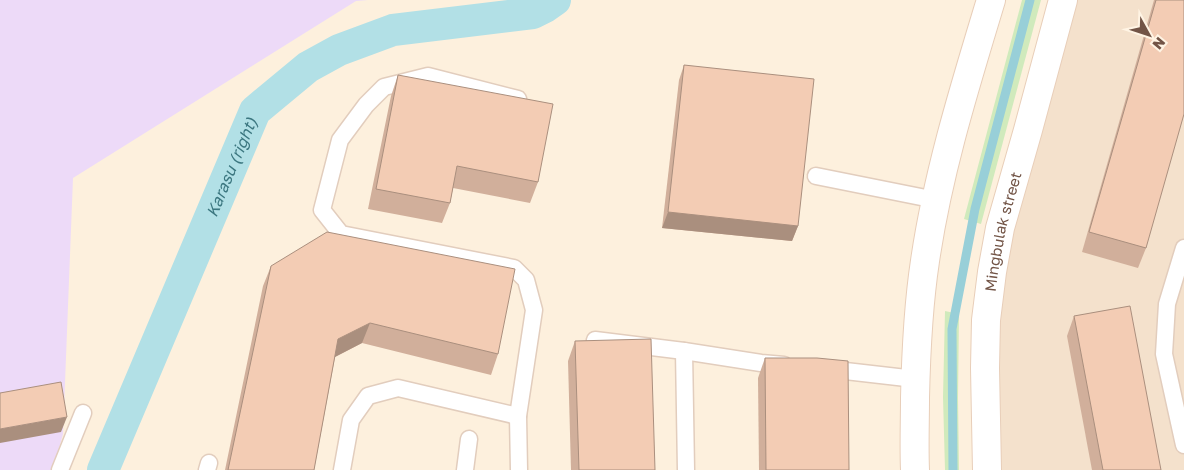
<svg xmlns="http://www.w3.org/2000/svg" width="1184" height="470" font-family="'Golos Text',sans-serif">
	<rect width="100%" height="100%" fill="#fdf0dd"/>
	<polygon fill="#f4e1cc" points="1063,0 1184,0 1184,470 987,470 986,320"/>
	<polygon fill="#eddaf8" points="0,0 368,0 356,1 73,178 63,434 53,470 0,470"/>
	<g fill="#d0eabc">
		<polygon points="1022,0 1041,0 981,224 964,219"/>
		<polygon points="945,311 959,314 958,398 959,470 945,470 943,397"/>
	</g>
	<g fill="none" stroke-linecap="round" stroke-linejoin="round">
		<polyline stroke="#98cfd8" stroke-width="9" points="953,470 952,329 975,209 1030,0"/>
		<path stroke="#b2e0e6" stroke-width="32" id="s1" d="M103,470L255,111L308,67L339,50L393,30L533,13L545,7L555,0"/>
		<defs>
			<g id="lane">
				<polyline points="518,99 428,76 384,87 366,105 340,140 322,210 341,234 514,268 526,280 534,310 518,416 519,470"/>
				<polyline points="816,176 936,200"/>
				<polyline points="1184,248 1167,304 1164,354 1184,445"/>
				<polyline points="595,340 684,351 761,363 784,365"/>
				<polyline points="684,351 686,470"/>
				<polyline points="828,369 915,379"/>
				<polyline points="60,470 83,413"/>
				<polyline points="207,470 209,463"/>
				<polyline points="342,470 351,420 368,396 398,388 518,416"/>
				<polyline points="465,470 469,439"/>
			</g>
			<g id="secondary">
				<path d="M915,470C914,446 915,422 915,398C916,352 918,307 925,261C938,172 965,86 991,0"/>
				<path id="s2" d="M987,470L985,368L986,320L992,272L1000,228L1028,130L1063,0"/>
			</g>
		</defs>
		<use href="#lane" stroke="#e2cdbd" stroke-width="19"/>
		<use href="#secondary" stroke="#e8ceb9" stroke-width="30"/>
		<use href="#lane" stroke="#fff" stroke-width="16"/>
		<use href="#secondary" stroke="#fff" stroke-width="28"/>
	</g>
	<g fill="#d1af9b">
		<polygon points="1154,0 1184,0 1146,248 1138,268 1082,252"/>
		<polygon points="684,65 798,226 792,241 662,228 679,80"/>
		<polygon points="398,75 538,182 530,203 453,188 450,203 442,223 368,209 391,96"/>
		<polygon points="271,266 498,354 491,375 362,343 335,357 314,470 225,470 263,286"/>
		<polygon points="1074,316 1161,470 1092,470 1067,336"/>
		<polygon points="575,341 655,470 571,470 568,361"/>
		<polygon points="765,358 849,470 759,470 758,378"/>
	</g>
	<g fill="#aa8f7e">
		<polygon points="668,212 798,226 792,241 662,228"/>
		<polygon points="370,323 362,343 331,359 338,339"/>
		<polygon points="67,417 61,432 0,443 0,429"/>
	</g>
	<g fill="#f3ccb4" stroke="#aa8f7e">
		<polygon points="1156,0 1184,0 1184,114 1146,248 1089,232"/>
		<polygon points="684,65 814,79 798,226 668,212"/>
		<polygon points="398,75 553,104 538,182 457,166 450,203 376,189"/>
		<polygon points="327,232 515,269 498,354 370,323 338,339 314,470 228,470 271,266"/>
		<polygon points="1130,306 1161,470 1103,470 1074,316"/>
		<polygon points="651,339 655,470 579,470 575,341"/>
		<polygon points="765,358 817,358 848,361 849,470 766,470"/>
		<polygon points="61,382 67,417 0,429 0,393"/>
	</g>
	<g text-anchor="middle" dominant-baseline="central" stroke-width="4" stroke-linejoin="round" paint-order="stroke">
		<g font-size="15" fill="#725446" stroke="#fff4e4">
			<text stroke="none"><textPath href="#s2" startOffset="240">Mingbulak street</textPath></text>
		</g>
		<g font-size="16" font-style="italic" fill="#3c7780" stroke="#fff4e4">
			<text stroke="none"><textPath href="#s1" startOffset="329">Karasu (right)</textPath></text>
		</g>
	</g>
	<g transform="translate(1149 35) rotate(130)" stroke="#fff4e4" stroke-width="4" paint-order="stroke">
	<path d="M0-4L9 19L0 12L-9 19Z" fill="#725446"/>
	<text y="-8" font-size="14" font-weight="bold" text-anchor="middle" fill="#725446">N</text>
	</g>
</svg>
